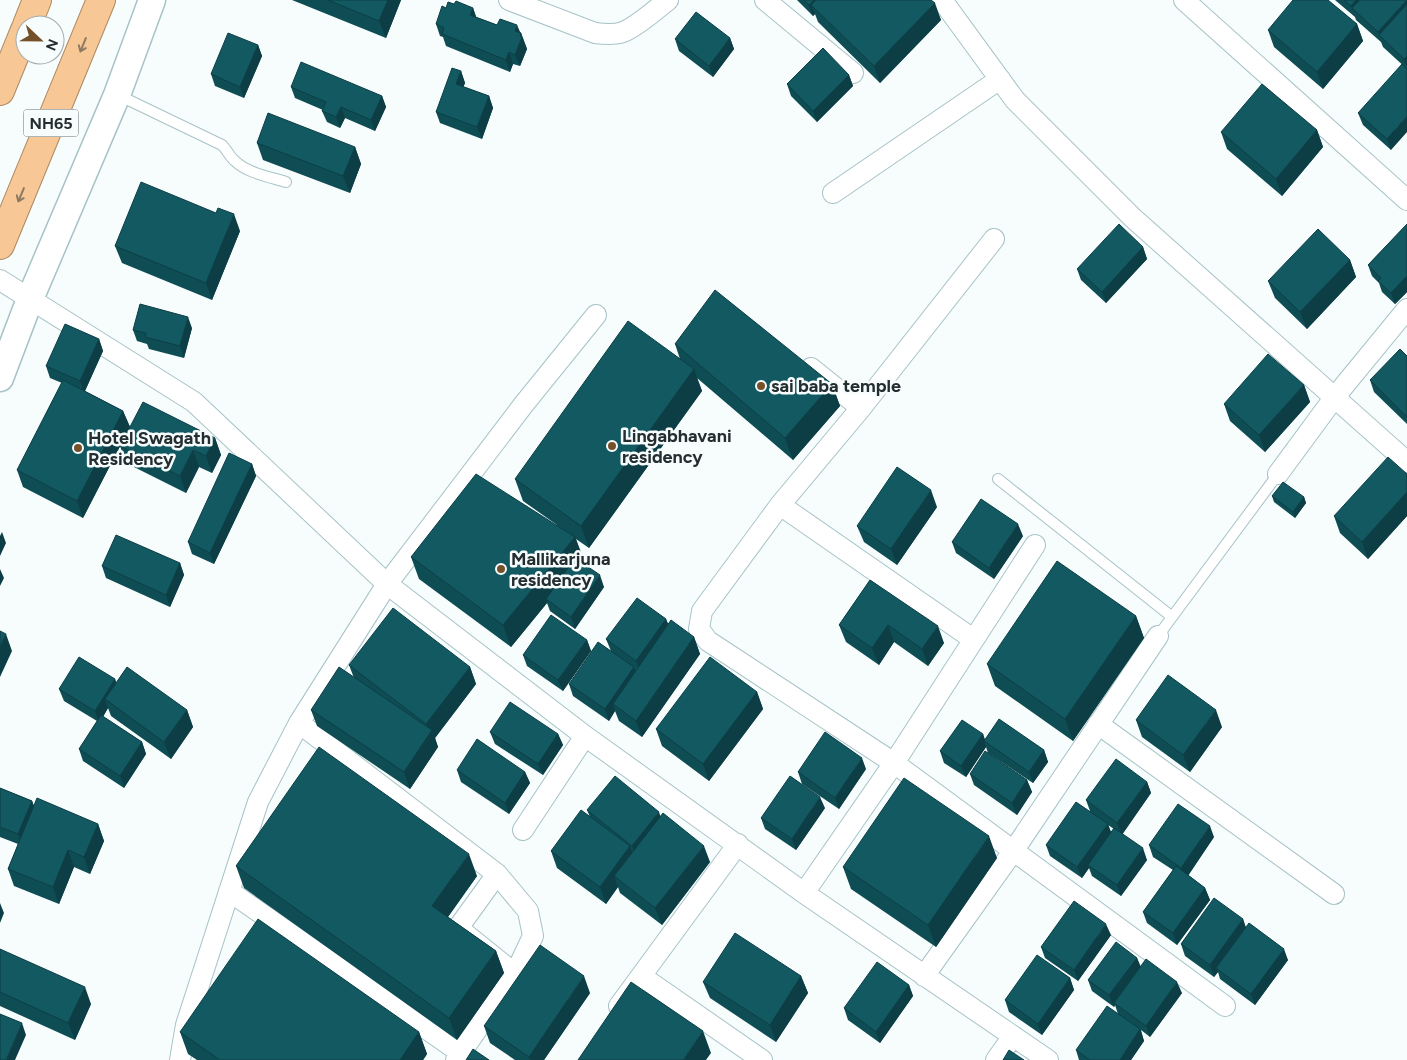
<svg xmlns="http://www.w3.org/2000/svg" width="1407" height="1060" viewBox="0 0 1407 1060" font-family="Figtree,sans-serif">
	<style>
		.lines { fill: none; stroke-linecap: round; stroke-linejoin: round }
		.service-casing { stroke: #a7c3c7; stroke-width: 12 }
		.minor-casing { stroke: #a7c3c7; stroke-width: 22 }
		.tertiary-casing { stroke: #a7c3c7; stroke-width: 29 }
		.trunk-casing { stroke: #ad8861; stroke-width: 30 }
		.service { stroke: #fff; stroke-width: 10 }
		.minor { stroke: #fff; stroke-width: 20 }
		.tertiary { stroke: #fff; stroke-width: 26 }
		.trunk { stroke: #f8c796; stroke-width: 28 }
		.wall { fill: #0f4d54; fill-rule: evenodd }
		.shaded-wall { fill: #0d3e45 }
		.building { fill: #125962; stroke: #0d3e45 }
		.oneway { stroke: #8e7a63 }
		.poi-dot { fill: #75502b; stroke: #f7fcfd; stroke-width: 2 }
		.labels { text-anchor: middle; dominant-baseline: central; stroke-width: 5; stroke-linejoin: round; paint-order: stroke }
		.shield { fill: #f7fcfd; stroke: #636c6e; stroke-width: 1 }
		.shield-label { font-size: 16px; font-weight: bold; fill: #242e30 }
		.poi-label { font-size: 18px; font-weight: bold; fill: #242e30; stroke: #f7fcfd; text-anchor: start }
	</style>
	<rect width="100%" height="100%" fill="#f7fcfd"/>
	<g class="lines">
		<defs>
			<path id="service" d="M118,95L222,145C227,150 230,157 235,161C247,173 270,177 286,182
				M998,479L1171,616
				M1158,636L1278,474"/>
			<path id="minor" d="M509,0L595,33C603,34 615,35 623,32C638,26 655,10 668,0
				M765,0L853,73
				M942,0L1015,100L1133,218L1407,462
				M1184,0L1407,200
				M833,193L1000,79
				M994,239L861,408L780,505L702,611L699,629L708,641L894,763L1225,1006
				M0,280L194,402L387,584L585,736L804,893L1048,1060
				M811,368L861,408
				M1278,474L1334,398L1407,309
				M780,505L973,639
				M299,723L497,874L528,911L533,936L515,974L456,1060
				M1098,724L1334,894
				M523,830L585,736
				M497,874L458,928L515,974
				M229,891L461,1053
				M804,893L894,763L1035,545
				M641,976L762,1060
				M924,976L1014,850L1158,636
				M619,1006L738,844
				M180,1060L186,1025L258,802L299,723L387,584L524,404L596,315
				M996,1060L1013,1036"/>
			<path id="tertiary" d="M0,378L30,299L117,95L152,0"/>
			<path id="trunk" d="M27,25L37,0
				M0,91L25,30
				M0,245L101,0"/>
		</defs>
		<!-- service casing -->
		<use href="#service" class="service-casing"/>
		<!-- minor casing -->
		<use href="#minor" class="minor-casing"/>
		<!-- tertiary casing -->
		<use href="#tertiary" class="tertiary-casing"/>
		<!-- trunk casing -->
		<use href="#trunk" class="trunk-casing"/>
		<!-- service -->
		<use href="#service" class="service"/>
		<!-- minor -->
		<use href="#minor" class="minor"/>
		<!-- tertiary -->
		<use href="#tertiary" class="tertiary"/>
		<!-- trunk -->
		<use href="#trunk" class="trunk"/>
	</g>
	<!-- wall -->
	<path class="wall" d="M292,0H401L386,38Z
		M797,0H931L941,20L880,83L818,22L815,14L813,16Z
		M1335,0H1407V69L1383,47L1381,42L1356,20L1355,17Z
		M454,4L473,8L476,17L497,25L521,33L527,49L520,66L513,64L510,72L446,46L443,37L440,36L436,24L446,8Z
		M1357,24L1363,41L1323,89L1274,47L1268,30Z
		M730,38L734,49L713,77L679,51L675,39Z
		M258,45L262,56L244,98L215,86L211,74Z
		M1407,69L1391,150L1363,125L1358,113Z
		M461,71L465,83L463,87L489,96L493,108L482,139L440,123L436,112Z
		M849,75L853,86L817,122L791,96L787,84Z
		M291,87L382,96L386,107L375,131L345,118L340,128L327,122L322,111L323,110L295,98Z
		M1317,130L1323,147L1282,196L1227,149L1221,132Z
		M257,143L355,147L361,164L350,193L263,160Z
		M1407,224V292L1395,304L1382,292L1379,283L1372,276L1368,265Z
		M240,231L212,300L122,263L115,246Z
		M1143,247L1147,259L1106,303L1081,280L1077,269Z
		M1350,260L1356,277L1307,329L1275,298L1268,281Z
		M192,328L184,358L149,349L147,344L137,341L133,330Z
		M99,339L103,351L85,391L123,411L130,427L83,518L23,487L17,470L62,383L50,378L46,366Z
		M675,344L832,384L840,406L793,460L697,378L702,391L589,548L576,539L583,558L580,562L604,587L575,629L550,611L547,603L511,647L419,579L411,557L557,525L523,501L515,479L680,359Z
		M1407,356V424L1374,392L1370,380Z
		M1304,385L1310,402L1265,452L1230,421L1224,404Z
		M215,438L221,455L212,473L199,467L186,493L126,463L120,446Z
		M252,464L256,476L214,564L192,554L188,542Z
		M1407,474V516L1368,559L1340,533L1334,516Z
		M1272,496L1304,497L1306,503L1295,518L1274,502Z
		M937,507L897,565L864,542L857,526Z
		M1023,536L994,579L956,553L952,542Z
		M180,563L184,575L170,607L106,578L102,566Z
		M870,580L944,643L928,666L894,642L879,665L846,642L839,625Z
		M1136,616L1144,638L1073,741L995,686L987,664Z
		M666,619L668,624L694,637L700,654L642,737L619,721L615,711L609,721L573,696L569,684L611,651L606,639Z
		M587,640L591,651L563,691L527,666L523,655Z
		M349,665L470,667L476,684L435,738L438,747L410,789L317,726L311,710L354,678Z
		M115,679L116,683L187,710L193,727L171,759L111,716L108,708L103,717L142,742L146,754L124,788L83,761L79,749L97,721L64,701L59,689Z
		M757,692L763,709L709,781L662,746L656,729Z
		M1136,720L1222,727L1190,772L1142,737Z
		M490,732L558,734L563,745L543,775L495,744Z
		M983,734L985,740L1044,750L1048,762L1033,783L988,753L986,747L966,777L944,763L940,751Z
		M866,769L839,809L802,784L798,772Z
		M457,770L525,772L530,783L509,814L461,782Z
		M970,774L1027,780L1032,792L1017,815L974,785Z
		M1147,782L1151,793L1122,834L1147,860L1121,896L1092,876L1089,868L1082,878L1050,856L1046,845L1090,811L1086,800ZM1108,825L1114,829L1111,832Z
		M0,788L32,801L34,806L98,824L104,841L90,874L74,867L59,904L14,886L8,869L18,844L0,837Z
		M825,808L796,850L765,829L761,818Z
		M587,810L660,816L710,862L662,925L620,893L618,887L606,904L557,868L551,851L590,817Z
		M1214,837L1188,875L1205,888L1210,900L1177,945L1147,923L1143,912L1173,870L1153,857L1149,845Z
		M997,858L936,947L851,889L843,867Z
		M236,866L477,876L448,917L496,951L504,973L457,1040L244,888Z
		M1243,919L1246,928L1288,960L1255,1005L1220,979L1218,972L1214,977L1185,956L1181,944Z
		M1111,935L1078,981L1045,958L1041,947Z
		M0,949L91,1004L75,1040L0,1006Z
		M1137,958L1141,967L1182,993L1150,1037L1141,1030L1144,1041L1131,1060H1079L1076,1050L1118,1014L1115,1005L1114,1007L1092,991L1088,980Z
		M801,976L808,993L776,1042L710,998L703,982Z
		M1070,978L1074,990L1042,1035L1009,1012L1005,1000Z
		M909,985L913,996L880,1043L848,1020L844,1008Z
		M590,993L544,1060H515L490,1043L484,1026Z
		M180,1032H419L427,1054L423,1060H197L188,1054Z"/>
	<!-- shaded-wall -->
	<path class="shaded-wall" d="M388,0H401L386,38L379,21Z
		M814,0H830L811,5L815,14L813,16L809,5Z
		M1356,0H1370L1352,8L1355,17L1351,6Z
		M1407,0V16L1380,36L1378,32Z
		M935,3L941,20L880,83L874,66Z
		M473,8L477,19L470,15Z
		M1357,24L1363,41L1323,89L1317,72Z
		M517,25L521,34V33L527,49L520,66L515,55V31Z
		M730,38L734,49L713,77L709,66Z
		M258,45L262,56L244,98L240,87Z
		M509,52L513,64L510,72L506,60Z
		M1407,56V67L1404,59Z
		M461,71L465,83L460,95L456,84Z
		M849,75L853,86L817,122L813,111Z
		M382,96L386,107L375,131L371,120Z
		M489,96L493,108L482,139L477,127Z
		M341,107L345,118L340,128L336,117Z
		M1407,116V132L1391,150L1387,139Z
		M1317,130L1323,147L1282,196L1276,179Z
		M355,147L361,164L350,193L343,176Z
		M234,214L240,231L212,300L206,283Z
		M1143,247L1147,259L1106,303L1102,292Z
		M1350,260L1356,277L1307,329L1300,312Z
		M1407,276V292L1395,304L1391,293Z
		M188,317L192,328L184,358L180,346Z
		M99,339L103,351L84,393L80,381Z
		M694,369L702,391L589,548L581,526Z
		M832,384L840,406L793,460L785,438Z
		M1304,385L1310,402L1265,452L1259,435Z
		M123,411L130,427L83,518L77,501Z
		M215,438L221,455L212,473L206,456Z
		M193,450L199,467L186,493L180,476Z
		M252,464L256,476L214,564L210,553Z
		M931,490L937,507L897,565L891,549Z
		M1407,492V516L1368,559L1362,542Z
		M1304,497L1306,503L1295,518L1293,512Z
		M1018,524L1023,536L994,579L989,568Z
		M2,532L6,543L0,556V536Z
		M575,537L583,558L548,601L546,599L547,603L511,647L503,625Z
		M180,563L184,575L170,607L166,595Z
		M0,569L4,578L0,586Z
		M600,575L604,587L575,629L571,617Z
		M1136,616L1144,638L1073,741L1065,719Z
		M666,619L671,631L640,672L636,661Z
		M888,625L894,642L879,665L872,648Z
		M938,626L944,643L928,666L922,649Z
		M6,634L12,651L0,677V647Z
		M694,637L700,654L642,737L636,721Z
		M587,640L591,651L563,691L558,680Z
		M470,667L476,684L435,738L438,747L410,789L404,772L430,733L426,724Z
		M634,667L638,679L613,704L615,711L609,721L605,709Z
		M115,679L119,690L105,699L108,708L99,723L95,711Z
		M757,692L763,709L709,781L703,764Z
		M187,710L193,727L171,759L164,742Z
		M1216,710L1222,727L1190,772L1183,755Z
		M558,734L563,745L543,775L538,764Z
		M983,734L986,743L984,741L986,747L966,777L961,766Z
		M142,742L146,754L124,788L120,776Z
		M1044,750L1048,762L1033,783L1029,772Z
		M862,758L866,769L839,809L835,798Z
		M525,772L530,783L509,814L505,803Z
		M1027,780L1032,792L1017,815L1012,803Z
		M1147,782L1151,793L1122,835L1117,823Z
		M820,797L825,808L796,850L792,839Z
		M32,801L36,812L23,846L18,834Z
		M659,812L663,824L636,857L632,846Z
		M98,824L104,841L90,874L84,857Z
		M1108,824L1112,835L1088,865L1089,868L1082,878L1077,867Z
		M1210,826L1214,837L1186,879L1181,868Z
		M989,836L997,858L936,947L928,925Z
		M630,846L636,863L614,876L618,887L606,904L600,887Z
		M704,846L710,862L662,925L655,908Z
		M1143,848L1147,860L1121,896L1117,885Z
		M68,850L74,867L59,904L53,887Z
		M469,854L477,876L440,928L432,906Z
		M1205,888L1210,900L1177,945L1173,933Z
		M0,903L4,913L0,923Z
		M1243,919L1247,931L1216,968L1218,972L1214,977L1210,965Z
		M1106,924L1111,935L1078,981L1074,970Z
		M1284,949L1288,960L1255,1005L1251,994Z
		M496,951L504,973L457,1040L449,1018Z
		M1137,958L1141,969L1114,1003L1115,1005L1114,1007L1109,995Z
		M584,976L590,993L544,1060H530L529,1057Z
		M801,976L808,993L776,1042L770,1025Z
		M1070,978L1074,990L1042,1035L1038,1024Z
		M1177,982L1182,993L1150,1037L1146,1026Z
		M909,985L913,996L880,1043L876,1032Z
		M85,987L91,1004L75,1040L68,1023Z
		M22,1023L26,1035L15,1060H6Z
		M1140,1029L1144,1041L1131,1060H1120Z
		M703,1031L711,1053L706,1060H683Z
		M419,1032L427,1054L423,1060H400Z"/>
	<!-- building -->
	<path class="building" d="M328,0H388L379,21Z
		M804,0H814L809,5Z
		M816,0H931L935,3L874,66L811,5Z
		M1293,0H1328L1357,24L1317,72L1268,30Z
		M1344,0H1356L1351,6Z
		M1360,0H1407L1378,32L1352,8Z
		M456,1L473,8L470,15L497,25L500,19L517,25L515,31L521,33L520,36L522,37L515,55L509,52L506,60L442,34L444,28L436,24L442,6L446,8L448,2L454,4Z
		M1407,4V56L1404,59L1379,35Z
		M696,12L730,38L709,66L675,39Z
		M228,33L258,45L240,87L211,74Z
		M823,48L849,75L813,111L787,84Z
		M301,62L382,96L371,120L341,107L336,117L322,111L326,102L291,87Z
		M1402,64L1407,69V116L1387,139L1358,113Z
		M452,68L461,71L456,84L489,96L477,127L436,112Z
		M1262,84L1317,130L1276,179L1221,132Z
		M268,113L355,147L343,176L257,143Z
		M141,182L216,213L218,208L234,214L206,283L115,246Z
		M1119,224L1143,247L1102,292L1077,269Z
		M1407,224V276L1391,293L1378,281L1381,278L1368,265Z
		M1318,229L1350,260L1300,312L1268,281Z
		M715,290L832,384L785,438L675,344Z
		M140,304L188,317L180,346L145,337L146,333L133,330Z
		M628,321L694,369L581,526L515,479Z
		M65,324L99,339L80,381L46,366Z
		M1400,349L1407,356V417L1370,380Z
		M1268,354L1304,385L1259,435L1224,404Z
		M63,380L123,411L77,501L17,470Z
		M143,402L215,438L206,456L193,450L180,476L120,446Z
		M229,453L252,464L210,553L188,542Z
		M1388,457L1407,474V492L1362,542L1334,516Z
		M897,467L931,490L891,549L857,526Z
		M476,474L575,537L503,625L411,557Z
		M1283,482L1304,497L1293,512L1272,496Z
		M981,499L1018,524L989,568L952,542Z
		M116,535L180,563L166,595L102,566Z
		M575,558L600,575L571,617L546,599Z
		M1057,561L1136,616L1065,719L987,664Z
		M870,580L938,626L922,649L888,625L872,648L839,625Z
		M637,598L666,619L636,661L606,639Z
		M393,608L470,667L426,724L349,665Z
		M551,615L587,640L558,680L523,655Z
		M671,620L694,637L636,721L613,704Z
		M0,631L6,634L0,647Z
		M598,642L634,667L605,709L569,684Z
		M79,657L115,679L95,711L59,689Z
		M710,657L757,692L703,764L656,729Z
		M127,667L187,710L164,742L105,699Z
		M339,667L432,730L404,772L311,710Z
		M1168,675L1216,710L1183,755L1136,720Z
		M510,702L558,734L538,764L490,732Z
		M101,715L142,742L120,776L79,749Z
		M999,719L1044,750L1029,772L984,741Z
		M962,720L983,734L961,766L940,751Z
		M825,732L862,758L835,798L798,772Z
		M477,739L525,772L505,803L457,770Z
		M319,747L469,854L432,906L496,951L449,1018L236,866Z
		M985,751L1027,780L1012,803L970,774Z
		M1116,759L1147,782L1117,823L1086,800Z
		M615,776L659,812L632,846L587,810Z
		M790,776L820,797L792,839L761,818Z
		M904,778L989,836L928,925L843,867Z
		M0,788L32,801L18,834L0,827Z
		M37,798L98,824L84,857L68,850L53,887L8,869Z
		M1076,802L1108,824L1077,867L1046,845Z
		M1178,804L1210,826L1181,868L1149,845Z
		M581,810L630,846L600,887L551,851Z
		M663,813L704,846L655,908L614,876Z
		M1114,828L1143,848L1117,885L1088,865Z
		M1176,866L1205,888L1173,933L1143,912Z
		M1214,898L1243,919L1210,965L1181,944Z
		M1074,901L1106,924L1074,970L1041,947Z
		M258,919L419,1032L400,1060H220L180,1032Z
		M1249,923L1284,949L1251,994L1216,968Z
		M735,933L801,976L770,1025L703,982Z
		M1116,942L1137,958L1109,995L1088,980Z
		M540,945L584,976L529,1057L484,1026Z
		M0,949L85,987L68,1023L0,992Z
		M1037,955L1070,978L1038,1024L1005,1000Z
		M1146,959L1177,982L1146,1026L1114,1003Z
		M877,962L909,985L876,1032L844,1008Z
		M631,982L703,1031L683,1060H578Z
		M1107,1006L1140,1029L1120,1060H1090L1076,1050Z
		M0,1014L22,1023L6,1060H0Z
		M473,1049L489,1060H466Z
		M1009,1050L1024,1060H1003Z"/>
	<!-- one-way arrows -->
	<defs><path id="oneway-shaft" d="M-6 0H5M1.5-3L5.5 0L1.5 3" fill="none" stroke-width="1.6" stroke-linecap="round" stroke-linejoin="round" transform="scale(1.25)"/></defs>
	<g class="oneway">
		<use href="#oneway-shaft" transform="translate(83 45) rotate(112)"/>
		<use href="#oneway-shaft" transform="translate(21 195) rotate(113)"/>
	</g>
	<!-- markers -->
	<g class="poi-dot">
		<circle cx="761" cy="386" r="5"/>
		<circle cx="612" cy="446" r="5"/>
		<circle cx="78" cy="448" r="5"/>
		<circle cx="501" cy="569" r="5"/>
	</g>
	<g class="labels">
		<!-- shield labels -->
		<rect class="shield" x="23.5" y="109.5" width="55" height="27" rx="4"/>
		<g class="shield-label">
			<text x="51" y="123">NH65</text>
		</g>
		<!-- poi labels -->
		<g class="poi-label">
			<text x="771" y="386">sai baba temple</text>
			<text x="622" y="436">Lingabhavani<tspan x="622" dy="21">residency</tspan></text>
			<text x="88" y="438">Hotel Swagath<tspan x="88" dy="21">Residency</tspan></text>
			<text x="511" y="559">Mallikarjuna<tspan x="511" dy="21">residency</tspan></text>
		</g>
	</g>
	<!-- north arrow -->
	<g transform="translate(40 40) rotate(112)"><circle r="24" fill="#f7fcfd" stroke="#a3aaab"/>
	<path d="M0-4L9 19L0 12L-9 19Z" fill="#75502b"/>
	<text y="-8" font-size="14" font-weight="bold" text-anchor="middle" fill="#242e30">N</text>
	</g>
</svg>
